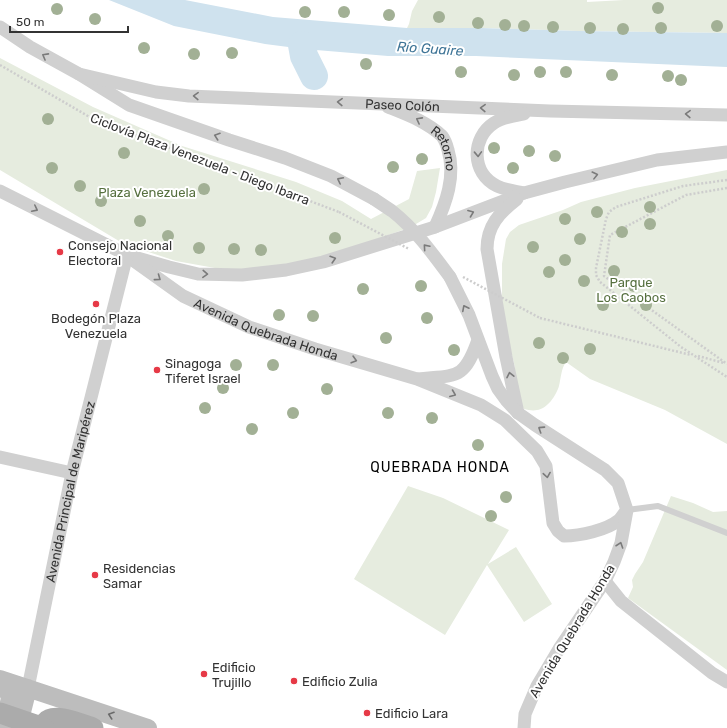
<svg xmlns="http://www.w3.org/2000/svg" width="727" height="728" viewBox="0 0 727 728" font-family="Rubik,sans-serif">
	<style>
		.green { fill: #e6ecdf }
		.water { fill: #cfe2ee }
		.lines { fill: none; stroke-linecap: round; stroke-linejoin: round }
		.river { stroke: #cfe2ee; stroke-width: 28 }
		.path { stroke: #cdcdcd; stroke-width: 2.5; stroke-dasharray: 2 2; stroke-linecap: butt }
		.lane { stroke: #d0d0d0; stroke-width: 6 }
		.street { stroke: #d0d0d0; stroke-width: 13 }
		.secondary { stroke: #bdbdbd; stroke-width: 18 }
		.primary { stroke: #ababab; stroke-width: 21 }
		.path-bridge { stroke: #cdcdcd; stroke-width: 2.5; stroke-dasharray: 2 2; stroke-linecap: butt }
		.street-bridge { stroke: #d0d0d0; stroke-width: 13 }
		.primary-bridge { stroke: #ababab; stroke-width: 21 }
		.tree { fill: #a2b095 }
		.oneway { stroke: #7a7a7a }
		.oneway2 { stroke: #6a6a6a }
		.poi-dot { fill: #e63946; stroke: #fff; stroke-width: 1.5 }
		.labels { text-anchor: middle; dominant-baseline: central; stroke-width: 4; stroke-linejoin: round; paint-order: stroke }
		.street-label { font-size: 13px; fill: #333; stroke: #fff }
		.park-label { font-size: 13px; fill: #56703f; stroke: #fff }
		.poi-label { font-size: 13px; fill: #333; stroke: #fff; text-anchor: start }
		.water-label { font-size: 14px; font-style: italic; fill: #3f7597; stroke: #fff }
		.neighbourhood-label { font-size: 14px; letter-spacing: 1px; fill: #000; stroke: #fff }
	</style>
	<rect width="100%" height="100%" fill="#fff"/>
	<!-- green -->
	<path class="green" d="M418,0H587V2L624,0H727V33L578,31L482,28H407L409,24L412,11Z
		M0,58L93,107L182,146L296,182L342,201L371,219L409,199L417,171L440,168L436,192L432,207L426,218L411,227L360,245L302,262L241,270L215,268L176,261L124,244L0,170Z
		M727,170V444L665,410L590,379L566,362C561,369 561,378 559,386C556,396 547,409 537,410C533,411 528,410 524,409C512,394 520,367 509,350L499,299L502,294V264L506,239L510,232L519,225L563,210L581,202L635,188Z
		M408,486L443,498L509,530L488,564L516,547L552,604L524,622L487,565L445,635L354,579Z
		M671,496L693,503L713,512L727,511V670L628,598L633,587L632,580L635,574L643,562Z"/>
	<!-- water -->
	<path class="water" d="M109,0H185L273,17L407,28H482L578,31L727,33V67L476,56H388L304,49L265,44L174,26Z"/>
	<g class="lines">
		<!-- river -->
		<path class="river" d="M302,45L304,56L314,76"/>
		<!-- path -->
		<path class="path" d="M0,65L93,119L339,212
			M727,180L683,186L616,207L609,212L606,219L596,268V275L600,282L681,347L727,377
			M727,188L686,195L610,235L604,276L727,364
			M540,318L691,355
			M698,356L724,363"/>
		<!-- lane -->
		<path class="lane" d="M627,510L658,506L727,533"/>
		<!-- street -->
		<g class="street">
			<path d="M0,27L30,47L79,74L129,105L229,140L285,158L331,176L374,199"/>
			<path id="s1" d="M79,74L156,92L189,96L550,111L727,115"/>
			<path id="s2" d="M388,107C408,115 427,122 442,136C445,140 447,146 448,150C456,176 446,203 435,227"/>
			<path d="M524,114C514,116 502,117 494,123C471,138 471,173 497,186C505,190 515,191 524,193"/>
			<path d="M0,191L127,255L169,267L198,274L242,275L286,270L323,262L435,227L524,193L565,182L657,160L727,152"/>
			<path d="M517,199C499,213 487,226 487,249L506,357L518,413"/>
			<path id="s3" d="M134,261L183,296L249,327L315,349L417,379L481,405L505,420L537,451L546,466L553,523L558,531L564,536C580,536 607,530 619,520C622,517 624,513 627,510"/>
			<path d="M450,277L469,315L492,376L498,389L506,400L518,413L535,425L605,470L618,483L627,510L621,543L614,562L605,581L559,649L537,686L525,714L524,728"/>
			<path d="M418,379C457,375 464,380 478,340"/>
			<path d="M0,457L72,473"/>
			<path d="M605,581L621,601L712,673L727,682"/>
			<path id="s4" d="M28,688L72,473L127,255"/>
		</g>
		<!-- secondary -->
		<path class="secondary" d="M0,679L148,728
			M3,728L10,698L3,680
			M18,728L28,688"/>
		<!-- primary -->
		<path class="primary" d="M44,728C44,726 44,724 46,722C54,712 83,725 93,728"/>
		<!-- path-bridge -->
		<path class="path-bridge" d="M339,212L409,249
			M463,277L540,318"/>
		<!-- street-bridge -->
		<path class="street-bridge" d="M374,199C380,203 386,207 392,211C415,229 433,254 450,277"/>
		<!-- primary-bridge -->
		<path class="primary-bridge" d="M0,713L44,728"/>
	</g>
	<!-- trees -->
	<g class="tree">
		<circle cx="658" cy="8" r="6"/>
		<circle cx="57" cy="9" r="6"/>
		<circle cx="305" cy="12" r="6"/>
		<circle cx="344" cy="12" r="6"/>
		<circle cx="389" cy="15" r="6"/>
		<circle cx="439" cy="17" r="6"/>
		<circle cx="95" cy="19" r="6"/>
		<circle cx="478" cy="23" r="6"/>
		<circle cx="505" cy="25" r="6"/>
		<circle cx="524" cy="26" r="6"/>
		<circle cx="717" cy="26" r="6"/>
		<circle cx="553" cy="27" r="6"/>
		<circle cx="590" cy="28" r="6"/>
		<circle cx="661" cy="28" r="6"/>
		<circle cx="623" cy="29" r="6"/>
		<circle cx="144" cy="48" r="6"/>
		<circle cx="232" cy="53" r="6"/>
		<circle cx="194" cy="54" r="6"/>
		<circle cx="366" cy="64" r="6"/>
		<circle cx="461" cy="72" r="6"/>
		<circle cx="540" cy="72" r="6"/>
		<circle cx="566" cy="72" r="6"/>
		<circle cx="514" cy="75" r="6"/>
		<circle cx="612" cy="75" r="6"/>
		<circle cx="668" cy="76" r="6"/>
		<circle cx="681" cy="80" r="6"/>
		<circle cx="48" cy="119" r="6"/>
		<circle cx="494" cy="148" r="6"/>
		<circle cx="529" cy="151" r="6"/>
		<circle cx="124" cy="153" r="6"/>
		<circle cx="555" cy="156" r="6"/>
		<circle cx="422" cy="159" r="6"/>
		<circle cx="393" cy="167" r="6"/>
		<circle cx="52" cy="168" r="6"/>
		<circle cx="513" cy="168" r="6"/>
		<circle cx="80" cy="186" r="6"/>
		<circle cx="204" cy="189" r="6"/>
		<circle cx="101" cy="201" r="6"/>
		<circle cx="650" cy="207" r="6"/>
		<circle cx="597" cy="212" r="6"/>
		<circle cx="565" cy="219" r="6"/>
		<circle cx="140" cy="221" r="6"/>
		<circle cx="650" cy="224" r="6"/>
		<circle cx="622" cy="232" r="6"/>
		<circle cx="168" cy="236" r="6"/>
		<circle cx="335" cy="238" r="6"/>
		<circle cx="580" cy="239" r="6"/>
		<circle cx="533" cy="247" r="6"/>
		<circle cx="199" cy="248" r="6"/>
		<circle cx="234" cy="249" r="6"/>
		<circle cx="261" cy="250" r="6"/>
		<circle cx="565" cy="260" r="6"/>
		<circle cx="614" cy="271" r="6"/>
		<circle cx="549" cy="272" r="6"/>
		<circle cx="584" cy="281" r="6"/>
		<circle cx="421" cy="286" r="6"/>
		<circle cx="634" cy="286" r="6"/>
		<circle cx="363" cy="289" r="6"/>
		<circle cx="603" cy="305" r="6"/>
		<circle cx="646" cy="305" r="6"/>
		<circle cx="279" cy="315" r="6"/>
		<circle cx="313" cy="316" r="6"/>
		<circle cx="427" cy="318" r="6"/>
		<circle cx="386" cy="338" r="6"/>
		<circle cx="539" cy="343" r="6"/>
		<circle cx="590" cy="349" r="6"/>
		<circle cx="454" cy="350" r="6"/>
		<circle cx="563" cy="358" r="6"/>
		<circle cx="236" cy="365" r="6"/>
		<circle cx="273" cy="365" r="6"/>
		<circle cx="223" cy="388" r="6"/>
		<circle cx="327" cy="389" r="6"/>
		<circle cx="205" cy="408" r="6"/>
		<circle cx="293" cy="413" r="6"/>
		<circle cx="388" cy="413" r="6"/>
		<circle cx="432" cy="418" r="6"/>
		<circle cx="252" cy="429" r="6"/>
		<circle cx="478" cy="445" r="6"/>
		<circle cx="506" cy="497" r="6"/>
		<circle cx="491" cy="516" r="6"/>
	</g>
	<!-- one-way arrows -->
	<defs><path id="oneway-chevron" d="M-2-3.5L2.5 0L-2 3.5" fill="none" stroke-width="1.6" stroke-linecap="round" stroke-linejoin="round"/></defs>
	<g class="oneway">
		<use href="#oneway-chevron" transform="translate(45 56) rotate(-151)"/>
		<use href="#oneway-chevron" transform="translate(196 96) rotate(-178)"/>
		<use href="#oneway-chevron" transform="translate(340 102) rotate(-178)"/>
		<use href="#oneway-chevron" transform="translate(483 108) rotate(-178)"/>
		<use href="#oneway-chevron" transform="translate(688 114) rotate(-178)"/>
		<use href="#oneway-chevron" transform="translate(419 120) rotate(-152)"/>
		<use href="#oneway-chevron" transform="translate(217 136) rotate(-161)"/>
		<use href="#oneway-chevron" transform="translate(478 154) rotate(88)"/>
		<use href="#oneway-chevron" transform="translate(595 175) rotate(-14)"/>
		<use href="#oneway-chevron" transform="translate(340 180) rotate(-153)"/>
		<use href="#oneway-chevron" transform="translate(35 209) rotate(27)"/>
		<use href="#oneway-chevron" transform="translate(471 213) rotate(-21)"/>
		<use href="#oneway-chevron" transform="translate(426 247) rotate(-131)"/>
		<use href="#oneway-chevron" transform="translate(333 259) rotate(-17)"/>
		<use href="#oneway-chevron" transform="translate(205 274) rotate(3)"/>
		<use href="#oneway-chevron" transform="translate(158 278) rotate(36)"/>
		<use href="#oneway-chevron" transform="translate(465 308) rotate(-117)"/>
		<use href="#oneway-chevron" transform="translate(354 360) rotate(16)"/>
		<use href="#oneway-chevron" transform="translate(510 375) rotate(-102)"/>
		<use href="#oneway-chevron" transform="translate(453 394) rotate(22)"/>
		<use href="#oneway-chevron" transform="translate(541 429) rotate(-147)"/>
		<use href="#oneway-chevron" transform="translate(547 475) rotate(81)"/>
		<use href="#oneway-chevron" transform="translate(620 545) rotate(-71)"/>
	</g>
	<use class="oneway2" href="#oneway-chevron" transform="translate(111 715) rotate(-161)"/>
	<!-- markers -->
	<g class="poi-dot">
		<circle cx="60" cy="252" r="4"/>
		<circle cx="96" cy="304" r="4"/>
		<circle cx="157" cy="370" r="4"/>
		<circle cx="95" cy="575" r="4"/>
		<circle cx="204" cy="674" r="4"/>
		<circle cx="294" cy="681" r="4"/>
		<circle cx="367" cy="713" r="4"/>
	</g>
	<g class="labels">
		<!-- street labels -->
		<g class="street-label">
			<text stroke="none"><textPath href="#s1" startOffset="326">Paseo Colón</textPath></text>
			<text stroke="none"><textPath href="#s2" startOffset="74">Retorno</textPath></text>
			<text transform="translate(200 159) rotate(21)">Ciclovía Plaza Venezuela - Diego Ibarra</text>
			<text stroke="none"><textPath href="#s3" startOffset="150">Avenida Quebrada Honda</textPath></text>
			<text stroke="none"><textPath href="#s4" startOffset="201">Avenida Principal de Maripérez</textPath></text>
			<text transform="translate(572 631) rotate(-59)">Avenida Quebrada Honda</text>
		</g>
		<!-- park labels -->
		<g class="park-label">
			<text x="147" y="192">Plaza Venezuela</text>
			<text x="631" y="282">Parque<tspan x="631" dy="15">Los Caobos</tspan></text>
		</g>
		<!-- poi labels -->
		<g class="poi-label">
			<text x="68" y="245">Consejo Nacional<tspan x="68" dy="15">Electoral</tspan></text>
			<text x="96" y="318" text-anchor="middle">Bodegón Plaza<tspan x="96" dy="15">Venezuela</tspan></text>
			<text x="165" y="363">Sinagoga<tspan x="165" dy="15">Tiferet Israel</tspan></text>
			<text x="103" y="568">Residencias<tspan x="103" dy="15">Samar</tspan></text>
			<text x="212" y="667">Edificio<tspan x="212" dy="15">Trujillo</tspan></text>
			<text x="302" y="681">Edificio Zulia</text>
			<text x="375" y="713">Edificio Lara</text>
		</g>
		<!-- water labels -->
		<g class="water-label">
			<text transform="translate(430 49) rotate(4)">Río Guaire</text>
		</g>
		<!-- neighbourhood labels -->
		<g class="neighbourhood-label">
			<text x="440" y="467">QUEBRADA HONDA</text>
		</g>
	</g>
	<!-- scale -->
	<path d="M10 26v6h118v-6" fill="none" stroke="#333333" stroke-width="2"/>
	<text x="16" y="26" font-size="12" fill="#333333" stroke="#ffffff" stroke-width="3" paint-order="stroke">50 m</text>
</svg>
